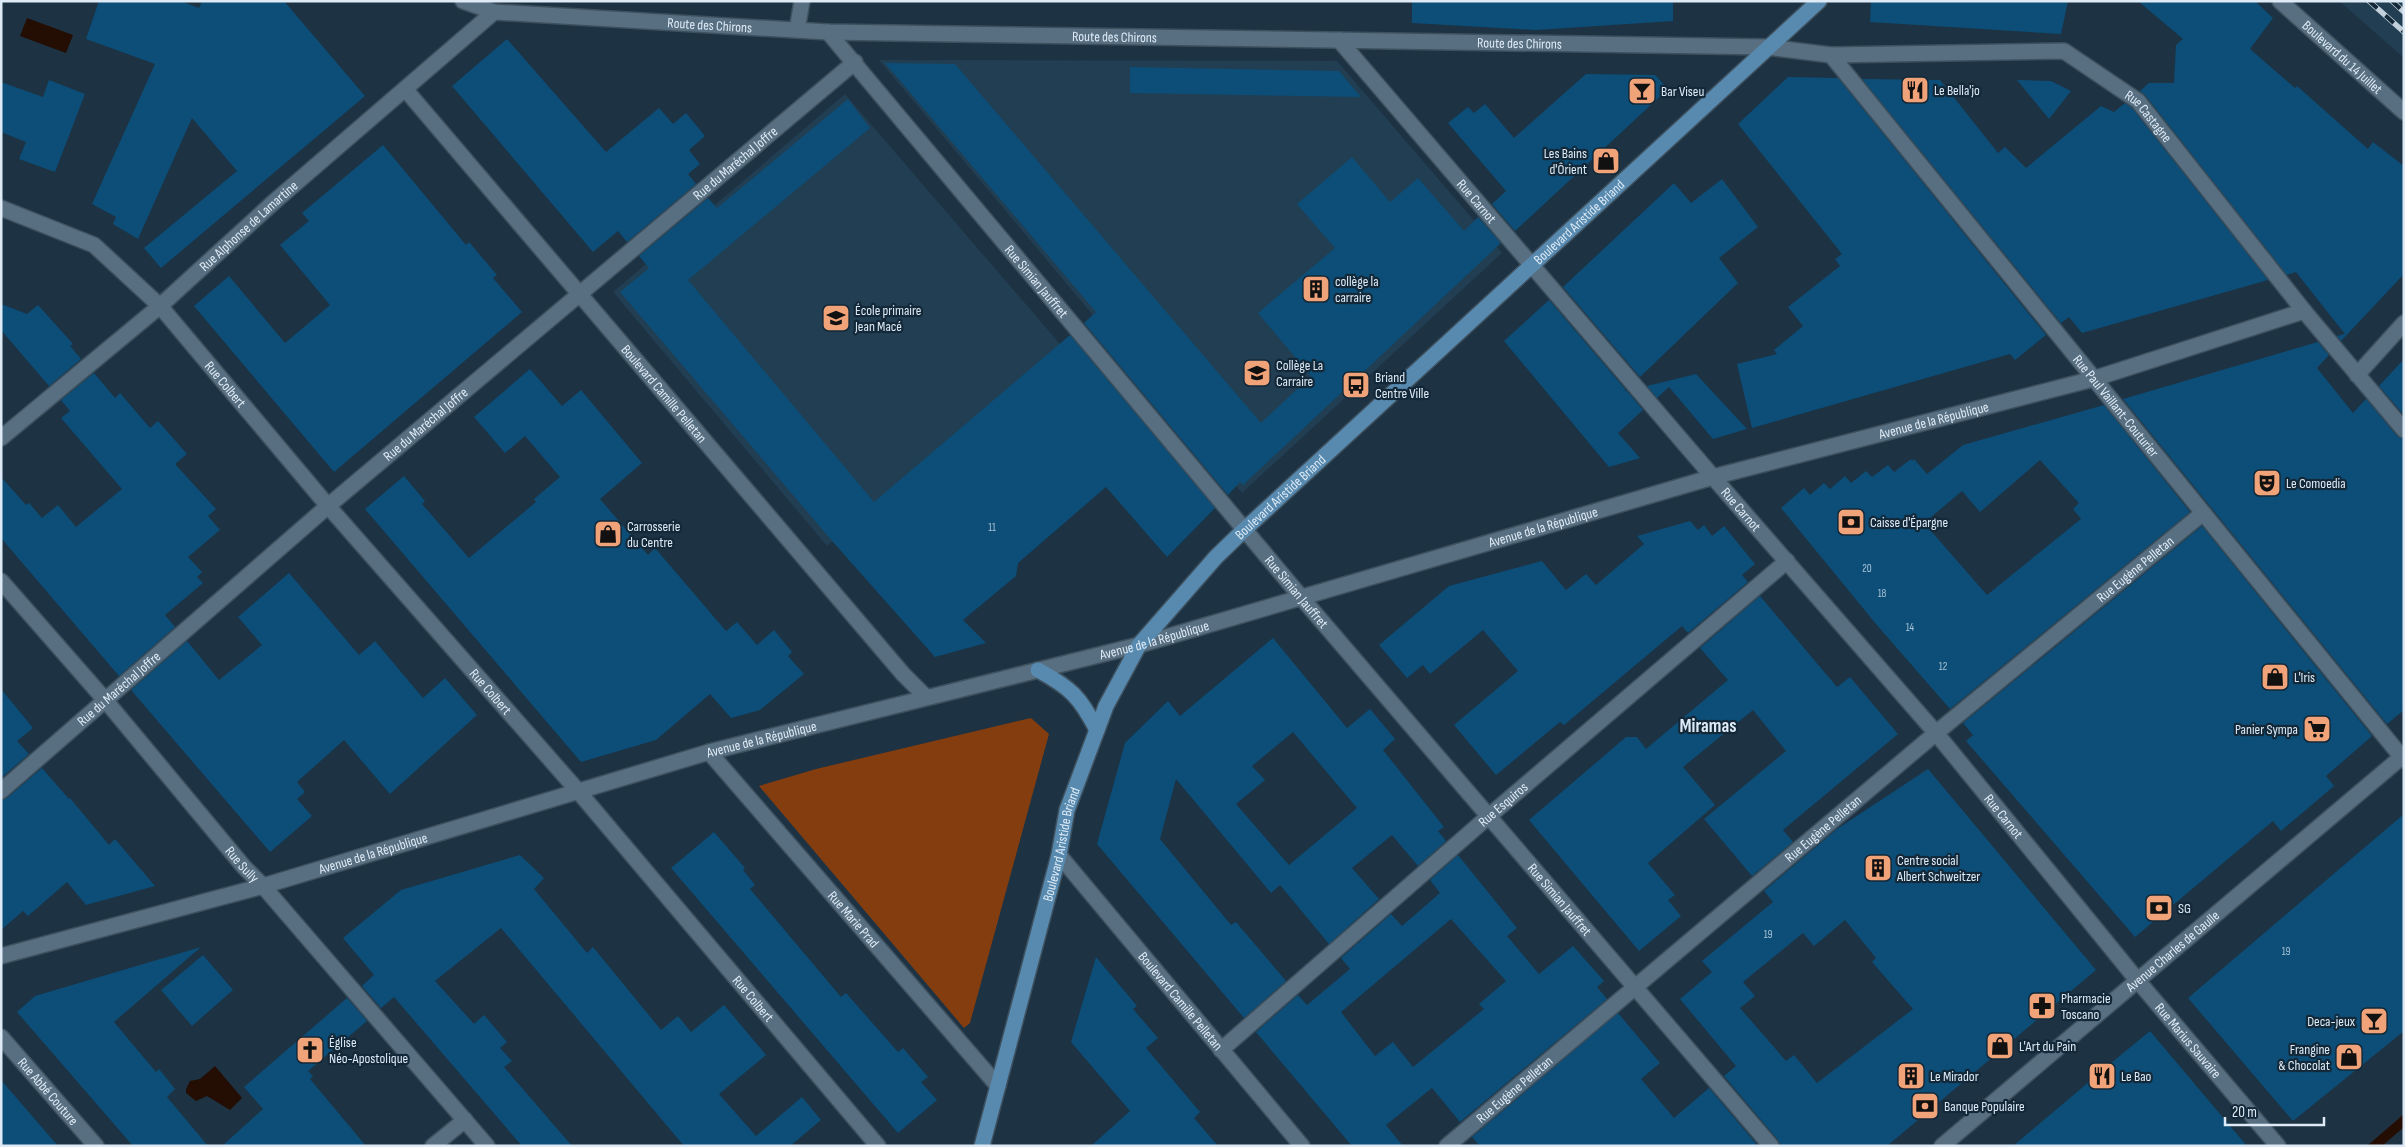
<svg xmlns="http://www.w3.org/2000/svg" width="2405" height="1147" viewBox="0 0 2405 1147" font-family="'Sofia Sans Condensed',sans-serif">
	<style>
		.built { fill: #223e52 }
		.green { fill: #833d0f }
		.water { fill: #240d02 }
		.building { fill: #0c4e77; fill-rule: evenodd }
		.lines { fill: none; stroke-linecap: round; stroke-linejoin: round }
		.street-casing { stroke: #3d505e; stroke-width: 18 }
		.secondary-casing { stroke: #3d505e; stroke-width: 18 }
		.primary-casing { stroke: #3d505e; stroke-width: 18 }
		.street { stroke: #586f82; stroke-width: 15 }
		.secondary { stroke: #586f82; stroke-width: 15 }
		.primary { stroke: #588ab0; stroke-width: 15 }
		.rail-casing { stroke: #c1d0db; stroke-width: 5.5 }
		.rail { stroke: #132838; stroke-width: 4; stroke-dasharray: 11; stroke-linecap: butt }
		.labels { text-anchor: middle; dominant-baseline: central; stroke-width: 4.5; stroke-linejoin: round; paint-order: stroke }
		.number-label { font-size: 11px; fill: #aac4d6 }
		.street-label { font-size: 14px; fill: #deebf6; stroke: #132838 }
		.poi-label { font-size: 14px; fill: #deebf6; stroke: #132838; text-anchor: start }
		.district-label { font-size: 19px; font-weight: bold; fill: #deebf6; stroke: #132838 }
	</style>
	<rect width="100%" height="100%" fill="#1d3243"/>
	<!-- built -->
	<path class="built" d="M2339,1H2404V58Z
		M879,60L1337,61L1502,253L1242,493Z
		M845,94L1060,344L827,546L613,292Z"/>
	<!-- green -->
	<path class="green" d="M1031,718L1049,734L970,1023L964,1028L759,786L816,769Z"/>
	<!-- water -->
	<path class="water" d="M27,18L73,35L66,53L20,36Z
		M215,1066L242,1098L230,1110L207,1096L196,1101L186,1093V1089L190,1081L200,1079Z
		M2404,1114V1127L2382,1146H2367Z"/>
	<!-- building -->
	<path class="building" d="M99,1H181L199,8L202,1H284L365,96L161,268L144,248L237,171L192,118L138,239L113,224L116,217L92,204L155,64L86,39Z
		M1412,1H1673V21L1536,30L1412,23Z
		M1871,1H2068L2061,34L1870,22Z
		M2138,1H2255L2273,18L2250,49L2295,88L2297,86L2368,149L2373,142L2404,166V274L2341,341L2337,336L2345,334L2307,286L2296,272L2287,275L2145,95L2140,91L2149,83H2174L2176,45L2183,39Z
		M507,39L606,152L659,108L673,124L686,113L705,136L689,150L700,164L688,174L696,184L627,242L618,231L593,252L452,86Z
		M885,63L955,64L1261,423L1311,376L1258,313L1335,248L1297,204L1352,157L1390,202L1418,178L1464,231L1478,217L1501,243L1243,485L1240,482L1228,495L1084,323L1096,312Z
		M1130,67L1339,71L1361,97L1130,93Z
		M1586,74L1655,75L1668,89L1515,231L1492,204L1506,191L1448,123L1468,107L1474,113L1485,104L1514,138Z
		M1788,77L1838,78L2046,335L2015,360L2010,354L1752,428L1737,364L1777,354L1774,350L1803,326L1788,307L1840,266L1835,259L1842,254L1738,124Z
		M1862,79L1940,80L1998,153L2005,147L2026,168L2101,106L2114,112L2125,103L2132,108L2268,280L2082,333L2069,317L2061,323Z
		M49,80L85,94L55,172L19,159L26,142L1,132V82L43,97Z
		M2017,80L2051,81L2071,91L2049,119Z
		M848,99L870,128L688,280L874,502L1070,335L1215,508L1167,557L1106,487L1018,563L1016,576L963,620L986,643L935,657L833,542L620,292L649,268L639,256L708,198L717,208Z
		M383,145L466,245L469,242L497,275L493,278L522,312L334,472L194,306L229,276L285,343L330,305L280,245L309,221L302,213Z
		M1722,179L1758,227L1719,258L1738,283L1640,377L1563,287L1674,183L1691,203Z
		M1549,300L1626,390L1624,391H1627L1643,410L1618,433L1640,458L1609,467L1504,341Z
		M1,304L27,314L38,305L73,344L70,346L81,359L49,386L1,330Z
		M2318,342L2329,355L2317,368L2353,413L2366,399L2397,436L2404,439V710L2387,724L2123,399Z
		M2404,359V415L2379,386Z
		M530,369L562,406L581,390L642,463L600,499L648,555L655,548L726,631L737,622L757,645L774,630L792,652L788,656L804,674L760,710L731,718L710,694L656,740L581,762L365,509L404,476L425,501L422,504L469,558L536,502L534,499L560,477L525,436L505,453L474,417Z
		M94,373L115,398L120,393L150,428L158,421L187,454L175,464L216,509L208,516L220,530L188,557L202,572L197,577L203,583L165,615L175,627L119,676L1,538V477L26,505L29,503L42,518L58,505L76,527L122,489L61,418L70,411L61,400Z
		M1696,374L1747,429L1713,439L1669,387L1657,398L1647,386Z
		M2104,405L2190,512L1950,709L1876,624L1781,508L1804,488L1810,495L1824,483L1830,489L1845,476L1851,483L1866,471L1872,477L1888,465L1894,472L1911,459L1912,461L1914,459L1927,474L1963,445ZM2040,460L2079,503L2073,509L2081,519L1987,595L1924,523L1962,491L1980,512Z
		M1690,521L1698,530L1704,525L1712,536L1724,526L1755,564L1742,575L1748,582L1688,633L1682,626L1564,725L1560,722L1496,775L1454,725L1518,671L1483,630L1430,674L1423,665L1407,678L1379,645L1449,586L1542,561L1566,590L1586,574L1596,585L1644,544L1637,536Z
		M2202,526L2372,736L2326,776L2334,786L2281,831L2273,821L2135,937L1966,741L1973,735L1963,723Z
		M289,573L359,655L375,641L423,698L445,678L477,715L390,794L344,740L297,782L305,792L297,799L312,816L270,852L131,690L187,641L219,680L262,645L238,617Z
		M1760,596L1837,687L1850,677L1898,734L1783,830L1793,842L1752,876L1704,819L1786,751L1753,710L1683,767L1715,805L1648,863L1675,895L1668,900L1681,916L1639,951L1529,820L1626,737H1637L1646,749L1728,680L1700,648Z
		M1273,638L1347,728L1370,709L1395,739L1383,750L1444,827L1438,831L1446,841L1418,866L1392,835L1352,868L1379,899L1329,944L1280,885L1271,893L1176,779L1160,839L1231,925L1236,922L1286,981L1244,1018L1097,844L1125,743L1168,701L1180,716ZM1293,732L1357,808L1289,865L1236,804L1265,780L1252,766Z
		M1,689L33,728L17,741L29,754L1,778Z
		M42,768L69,799L70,798L109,845L115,839L155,886L86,905L67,882L28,916L23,911L1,930V800L7,798Z
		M1928,769L2096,970L1887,1146H1780L1778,1140L1724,1076L1736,1066L1680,999L1712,972L1702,961L1773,902L1764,891L1837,829ZM1845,920L1876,958L1872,962L1913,1009L1817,1083L1794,1055L1786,1061L1740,1008L1755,996L1743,982L1803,933L1814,946Z
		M2404,814V1031L2293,1121L2188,998Z
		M714,832L745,868L743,870L755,885L750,889L841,997L846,993L898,1052L903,1048L928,1077L921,1082L937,1100L898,1133L671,868Z
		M520,855L544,878L534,889L587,953L593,947L661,1030L678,1016L691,1032L724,1005L766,1055L719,1094L756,1136L802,1097L821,1120L790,1146H684L501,928L435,981L474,1024L484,1015L507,1042L500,1048L512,1061L504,1067L572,1146H522L394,997L381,1008L362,986L374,975L343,938L401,890Z
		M1458,855L1517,928L1507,936L1539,974L1573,946L1604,981L1597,987L1607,999L1460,1122L1432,1088L1386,1125L1403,1146H1352L1256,1032L1298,995L1307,1005L1350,969L1341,958L1391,914L1402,926L1440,893L1430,880ZM1451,919L1506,981L1479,1004L1484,1009L1413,1067L1393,1042L1375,1056L1341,1012Z
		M201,947L114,1022L156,1072L159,1069L175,1089L167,1097L208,1146H133L17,1012L35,996Z
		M203,955L233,990L192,1026L161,990Z
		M1096,957L1137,1006L1133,1009L1158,1038L1146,1048L1200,1112L1194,1118L1218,1146H1091L1130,1111L1071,1042Z
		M347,998L367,1021L308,1071L313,1076L310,1079L366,1146H222L263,1109L244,1087Z
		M1618,1013L1660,1063L1641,1079L1674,1118L1709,1088L1758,1146H1480L1472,1137Z
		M2150,1031L2247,1146H2013L2116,1059Z
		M1,1080L58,1146H1Z"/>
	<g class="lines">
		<defs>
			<g id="street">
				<path id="s1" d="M2280,1L2404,112"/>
				<path d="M797,30L802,1"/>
				<path id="s2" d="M828,32L1301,597L1771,1146"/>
				<path id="s3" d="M1339,40L1713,477L1936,733L2138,981"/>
				<path id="s4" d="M1767,47L1831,55L2064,51L2138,101L2304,311L2404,430"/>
				<path id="s5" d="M1831,55L2404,760"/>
				<path id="s6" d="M405,89L903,674L926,697"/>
				<path id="s7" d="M1,208L94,245L160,306L328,506L578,791L878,1146"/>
				<path d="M2357,375L2404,323"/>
				<path id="s8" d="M1,438L160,306L275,201L494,12"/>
				<path id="s9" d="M1,581L106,701L244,867L263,886L487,1146"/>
				<path id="s10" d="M709,752L998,1086"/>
				<path id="s11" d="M1,791L328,506L855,62"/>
				<path id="s12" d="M1059,855L1302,1146"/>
				<path id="s13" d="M1,956L263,886L709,752L1139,645L1713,477L2093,379L2304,311"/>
				<path id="s14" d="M1,1037L96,1146"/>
				<path id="s15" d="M1221,1050L1489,816L1787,561"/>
				<path d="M433,1146L465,1120"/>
				<path id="s16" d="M1447,1146L1936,733L2203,513"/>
			</g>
			<g id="secondary">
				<path id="s17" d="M463,1L494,12L828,32L1767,47"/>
				<path id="s18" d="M2138,981L2278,1146"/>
				<path id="s19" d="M1942,1146L2404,755"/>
			</g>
			<g id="primary">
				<path d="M1038,670C1071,688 1080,697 1097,730"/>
				<path id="s20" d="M982,1146L1059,855L1067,810L1106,706L1139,645L1216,557L1245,529L1819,1"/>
			</g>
		</defs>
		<!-- street casing -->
		<use href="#street" class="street-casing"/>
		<!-- secondary casing -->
		<use href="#secondary" class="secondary-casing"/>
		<!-- primary casing -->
		<use href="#primary" class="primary-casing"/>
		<!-- street -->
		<use href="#street" class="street"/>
		<!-- secondary -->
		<use href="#secondary" class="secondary"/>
		<!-- primary -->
		<use href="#primary" class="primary"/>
		<defs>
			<path id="rail" d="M2369,1L2404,32
				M2392,1L2404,12"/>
		</defs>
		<!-- rail casing -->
		<use href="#rail" class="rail-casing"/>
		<!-- rail -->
		<use href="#rail" class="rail"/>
	</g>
	<!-- icons -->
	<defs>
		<symbol id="restaurant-square" viewBox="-11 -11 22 22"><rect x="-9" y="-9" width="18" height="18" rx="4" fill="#f0a279" stroke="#132838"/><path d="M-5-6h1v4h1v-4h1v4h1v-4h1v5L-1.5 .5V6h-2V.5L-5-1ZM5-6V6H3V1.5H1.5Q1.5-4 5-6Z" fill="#111"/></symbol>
		<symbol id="bar-square" viewBox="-11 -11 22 22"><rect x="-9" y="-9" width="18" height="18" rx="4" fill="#f0a279" stroke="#132838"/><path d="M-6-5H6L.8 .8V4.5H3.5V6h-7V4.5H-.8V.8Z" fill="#111"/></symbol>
		<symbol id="shop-square" viewBox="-11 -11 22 22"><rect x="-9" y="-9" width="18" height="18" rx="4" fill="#f0a279" stroke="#132838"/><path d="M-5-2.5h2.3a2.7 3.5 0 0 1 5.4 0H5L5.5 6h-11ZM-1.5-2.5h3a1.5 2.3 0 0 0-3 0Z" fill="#111"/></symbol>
		<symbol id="building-square" viewBox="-11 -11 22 22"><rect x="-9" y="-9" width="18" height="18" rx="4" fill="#f0a279" stroke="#132838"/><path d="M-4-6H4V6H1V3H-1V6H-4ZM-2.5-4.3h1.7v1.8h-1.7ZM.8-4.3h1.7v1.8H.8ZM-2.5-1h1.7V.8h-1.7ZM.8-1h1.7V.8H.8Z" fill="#111"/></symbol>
		<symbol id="school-square" viewBox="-11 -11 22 22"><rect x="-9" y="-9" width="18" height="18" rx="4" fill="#f0a279" stroke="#132838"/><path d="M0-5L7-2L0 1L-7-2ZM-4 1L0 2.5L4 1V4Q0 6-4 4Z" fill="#111"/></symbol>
		<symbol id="bus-square" viewBox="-11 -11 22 22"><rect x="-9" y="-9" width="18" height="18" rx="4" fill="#f0a279" stroke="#132838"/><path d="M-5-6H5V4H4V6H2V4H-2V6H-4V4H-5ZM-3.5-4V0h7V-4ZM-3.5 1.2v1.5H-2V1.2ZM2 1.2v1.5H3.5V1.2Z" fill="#111"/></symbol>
		<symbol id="theatre-square" viewBox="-11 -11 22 22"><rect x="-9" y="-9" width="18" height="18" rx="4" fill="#f0a279" stroke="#132838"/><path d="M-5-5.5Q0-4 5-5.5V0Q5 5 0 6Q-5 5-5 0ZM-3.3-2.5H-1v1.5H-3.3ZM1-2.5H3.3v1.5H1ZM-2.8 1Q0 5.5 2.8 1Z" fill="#111"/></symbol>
		<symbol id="bank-square" viewBox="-11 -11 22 22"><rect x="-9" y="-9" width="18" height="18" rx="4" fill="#f0a279" stroke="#132838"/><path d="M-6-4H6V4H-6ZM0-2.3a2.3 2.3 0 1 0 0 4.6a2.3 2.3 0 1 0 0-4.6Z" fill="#111"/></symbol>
		<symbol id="supermarket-square" viewBox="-11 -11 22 22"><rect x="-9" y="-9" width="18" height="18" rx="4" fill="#f0a279" stroke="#132838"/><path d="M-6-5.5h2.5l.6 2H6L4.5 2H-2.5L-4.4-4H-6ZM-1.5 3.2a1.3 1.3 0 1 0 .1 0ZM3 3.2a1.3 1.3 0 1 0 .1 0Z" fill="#111"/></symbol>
		<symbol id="pharmacy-square" viewBox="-11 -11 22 22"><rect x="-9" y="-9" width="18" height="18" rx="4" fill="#f0a279" stroke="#132838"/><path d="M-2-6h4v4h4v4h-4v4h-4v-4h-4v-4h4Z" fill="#111"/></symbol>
		<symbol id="church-square" viewBox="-11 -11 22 22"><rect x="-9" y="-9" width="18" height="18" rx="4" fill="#f0a279" stroke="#132838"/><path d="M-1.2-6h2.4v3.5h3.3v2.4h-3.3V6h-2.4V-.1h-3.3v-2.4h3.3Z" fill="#111"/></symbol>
	</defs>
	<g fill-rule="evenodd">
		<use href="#restaurant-square" x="1899" y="74" width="32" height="32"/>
		<use href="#bar-square" x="1626" y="75" width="32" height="32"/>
		<use href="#shop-square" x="1590" y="145" width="32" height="32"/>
		<use href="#building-square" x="1300" y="273" width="32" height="32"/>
		<use href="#school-square" x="820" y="302" width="32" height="32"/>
		<use href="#school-square" x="1241" y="357" width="32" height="32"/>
		<use href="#bus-square" x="1340" y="369" width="32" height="32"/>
		<use href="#theatre-square" x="2251" y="467" width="32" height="32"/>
		<use href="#bank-square" x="1835" y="506" width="32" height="32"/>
		<use href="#shop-square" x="592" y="518" width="32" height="32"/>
		<use href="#shop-square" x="2259" y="661" width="32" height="32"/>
		<use href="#supermarket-square" x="2301" y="713" width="32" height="32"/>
		<use href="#building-square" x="1862" y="852" width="32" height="32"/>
		<use href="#bank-square" x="2143" y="892" width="32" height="32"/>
		<use href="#pharmacy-square" x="2026" y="990" width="32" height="32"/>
		<use href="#bar-square" x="2358" y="1005" width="32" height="32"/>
		<use href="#shop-square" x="1984" y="1030" width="32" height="32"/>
		<use href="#church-square" x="294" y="1034" width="32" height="32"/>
		<use href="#shop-square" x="2333" y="1041" width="32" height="32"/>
		<use href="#building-square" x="1895" y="1060" width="32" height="32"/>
		<use href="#restaurant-square" x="2086" y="1060" width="32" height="32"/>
		<use href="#bank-square" x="1909" y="1090" width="32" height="32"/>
	</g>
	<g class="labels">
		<!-- number labels -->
		<g class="number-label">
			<text x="992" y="527">11</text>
			<text x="1867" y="568">20</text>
			<text x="1882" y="593">18</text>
			<text x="1910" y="627">14</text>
			<text x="1943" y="666">12</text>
			<text x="1768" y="934">19</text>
			<text x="2286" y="951">19</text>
		</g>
		<!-- street labels -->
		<g class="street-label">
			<text stroke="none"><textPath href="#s17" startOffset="249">Route des Chirons</textPath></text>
			<text stroke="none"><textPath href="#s17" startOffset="654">Route des Chirons</textPath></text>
			<text stroke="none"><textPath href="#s17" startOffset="1059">Route des Chirons</textPath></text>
			<text stroke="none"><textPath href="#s1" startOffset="84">Boulevard du 14 Juillet</textPath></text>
			<text stroke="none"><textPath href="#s4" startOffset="405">Rue Castagne</textPath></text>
			<text stroke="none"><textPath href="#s11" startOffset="966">Rue du Maréchal Joffre</textPath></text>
			<text stroke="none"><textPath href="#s3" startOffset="212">Rue Carnot</textPath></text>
			<text stroke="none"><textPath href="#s20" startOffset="1138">Boulevard Aristide Briand</textPath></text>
			<text stroke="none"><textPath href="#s8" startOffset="326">Rue Alphonse de Lamartine</textPath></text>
			<text stroke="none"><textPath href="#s2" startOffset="325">Rue Simian Jauffret</textPath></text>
			<text stroke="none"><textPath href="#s7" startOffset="292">Rue Colbert</textPath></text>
			<text stroke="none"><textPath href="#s6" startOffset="400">Boulevard Camille Pelletan</textPath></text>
			<text stroke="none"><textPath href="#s5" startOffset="452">Rue Paul Vaillant-Couturier</textPath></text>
			<text stroke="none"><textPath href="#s13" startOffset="2006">Avenue de la République</textPath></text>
			<text stroke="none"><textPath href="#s11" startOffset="561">Rue du Maréchal Joffre</textPath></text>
			<text stroke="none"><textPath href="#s20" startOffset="732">Boulevard Aristide Briand</textPath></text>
			<text stroke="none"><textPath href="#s3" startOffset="618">Rue Carnot</textPath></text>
			<text stroke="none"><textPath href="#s13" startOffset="1601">Avenue de la République</textPath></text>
			<text stroke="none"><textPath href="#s16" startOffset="898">Rue Eugène Pelletan</textPath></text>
			<text stroke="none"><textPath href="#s2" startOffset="730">Rue Simian Jauffret</textPath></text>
			<text stroke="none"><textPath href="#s13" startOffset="1196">Avenue de la République</textPath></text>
			<text stroke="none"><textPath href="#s11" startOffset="156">Rue du Maréchal Joffre</textPath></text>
			<text stroke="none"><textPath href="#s7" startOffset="698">Rue Colbert</textPath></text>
			<text stroke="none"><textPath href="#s13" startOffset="791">Avenue de la République</textPath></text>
			<text stroke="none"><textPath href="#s15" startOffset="374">Rue Esquiros</textPath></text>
			<text stroke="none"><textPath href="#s3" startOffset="1022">Rue Carnot</textPath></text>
			<text stroke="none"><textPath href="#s16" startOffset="492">Rue Eugène Pelletan</textPath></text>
			<text stroke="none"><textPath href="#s20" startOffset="312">Boulevard Aristide Briand</textPath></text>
			<text stroke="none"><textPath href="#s13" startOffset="386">Avenue de la République</textPath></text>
			<text stroke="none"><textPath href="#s9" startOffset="372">Rue Sully</textPath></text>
			<text stroke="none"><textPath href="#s2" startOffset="1135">Rue Simian Jauffret</textPath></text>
			<text stroke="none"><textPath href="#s10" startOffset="221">Rue Marie Prad</textPath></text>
			<text stroke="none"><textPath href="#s19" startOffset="302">Avenue Charles de Gaulle</textPath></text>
			<text stroke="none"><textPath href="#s7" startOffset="1102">Rue Colbert</textPath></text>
			<text stroke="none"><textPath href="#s12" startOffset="190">Boulevard Camille Pelletan</textPath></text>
			<text stroke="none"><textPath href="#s18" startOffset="78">Rue Marius Sauvaire</textPath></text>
			<text stroke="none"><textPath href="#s16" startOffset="88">Rue Eugène Pelletan</textPath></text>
			<text stroke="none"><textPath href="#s14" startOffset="72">Rue Abbé Couture</textPath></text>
		</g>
		<!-- poi labels -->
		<g class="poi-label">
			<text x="1934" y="90">Le Bella'jo</text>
			<text x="1661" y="91">Bar Viseu</text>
			<text x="1587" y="153" text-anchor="end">Les Bains<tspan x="1587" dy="16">d'Ôrient</tspan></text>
			<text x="1335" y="281">collège la<tspan x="1335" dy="16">carraire</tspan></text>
			<text x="855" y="310">École primaire<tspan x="855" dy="16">Jean Macé</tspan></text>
			<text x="1276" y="365">Collège La<tspan x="1276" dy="16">Carraire</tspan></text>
			<text x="1375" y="377">Briand<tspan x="1375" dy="16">Centre Ville</tspan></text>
			<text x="2286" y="483">Le Comoedia</text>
			<text x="1870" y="522">Caisse d'Épargne</text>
			<text x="627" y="526">Carrosserie<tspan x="627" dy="16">du Centre</tspan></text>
			<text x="2294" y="677">L'Iris</text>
			<text x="2298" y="729" text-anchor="end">Panier Sympa</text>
			<text x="1897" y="860">Centre social<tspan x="1897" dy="16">Albert Schweitzer</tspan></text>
			<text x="2178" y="908">SG</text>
			<text x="2061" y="998">Pharmacie<tspan x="2061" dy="16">Toscano</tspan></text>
			<text x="2355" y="1021" text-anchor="end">Deca-jeux</text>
			<text x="329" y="1042">Église<tspan x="329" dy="16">Néo-Apostolique</tspan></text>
			<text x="2019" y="1046">L'Art du Pain</text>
			<text x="2330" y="1049" text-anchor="end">Frangine<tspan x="2330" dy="16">&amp; Chocolat</tspan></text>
			<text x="1930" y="1076">Le Mirador</text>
			<text x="2121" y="1076">Le Bao</text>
			<text x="1944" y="1106">Banque Populaire</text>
		</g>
		<!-- district labels -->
		<g class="district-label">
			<text x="1708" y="726">Miramas</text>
		</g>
	</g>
	<!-- border -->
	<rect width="2405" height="1147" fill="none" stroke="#deebf6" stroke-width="5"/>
	<!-- scale -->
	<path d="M2225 1117v8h99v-8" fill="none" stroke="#deebf6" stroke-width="2.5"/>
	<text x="2232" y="1117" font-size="15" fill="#deebf6" stroke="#132838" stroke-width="4" paint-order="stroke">20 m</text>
</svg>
